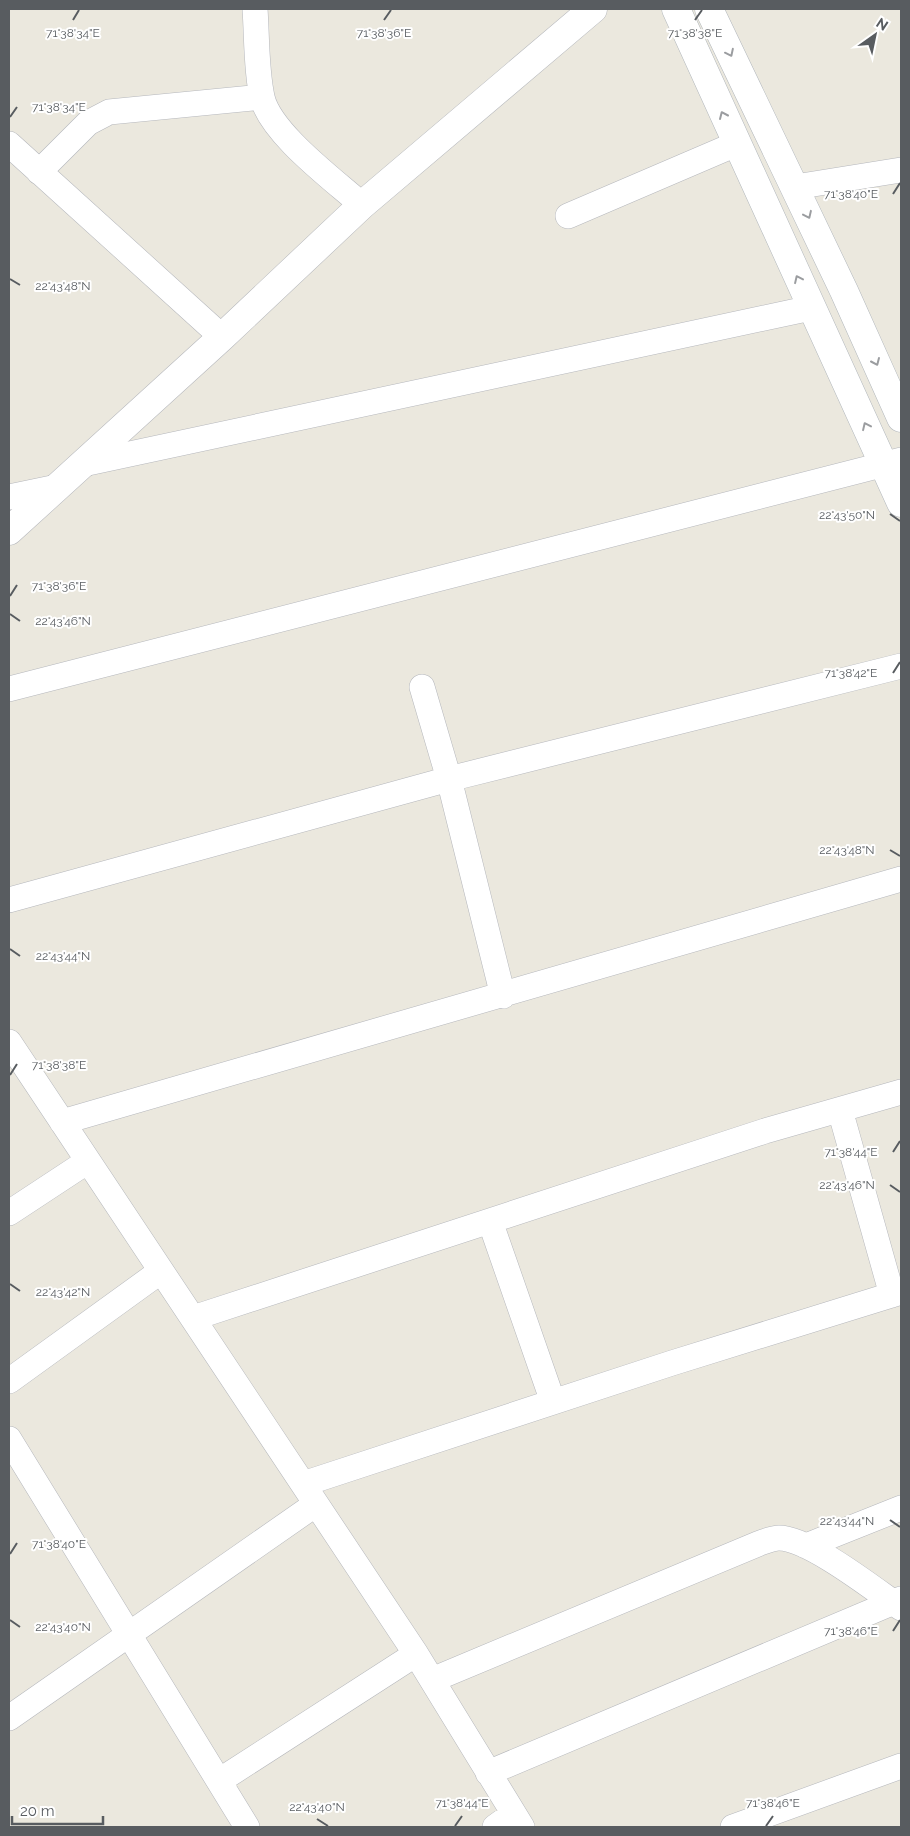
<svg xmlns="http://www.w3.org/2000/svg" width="910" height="1836" viewBox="0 0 910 1836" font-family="Raleway,sans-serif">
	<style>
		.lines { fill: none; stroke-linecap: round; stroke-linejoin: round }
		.minor-casing { stroke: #b5b7bc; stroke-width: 26 }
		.tertiary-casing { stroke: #b5b7bc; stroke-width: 29 }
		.secondary-casing { stroke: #b2b7bc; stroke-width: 29 }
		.minor { stroke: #fff; stroke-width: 25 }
		.tertiary { stroke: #fff; stroke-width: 28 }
		.secondary { stroke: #fff; stroke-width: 28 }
		.oneway { stroke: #9b9da0 }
		.ticks { fill: none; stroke: #585c60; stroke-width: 2 }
		.ticks-label { font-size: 12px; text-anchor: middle; fill: #585c60; stroke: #fff; stroke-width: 4; stroke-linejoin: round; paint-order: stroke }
	</style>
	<rect width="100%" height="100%" fill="#ebe8de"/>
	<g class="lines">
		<defs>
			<path id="minor" d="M255,9C257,37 256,69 262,97C270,133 334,180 362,205
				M9,144L222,337
				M39,172L88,123L109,112L262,97
				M795,187L901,170
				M568,216L736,144
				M83,464L811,308
				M9,497L57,487
				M422,687L449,779L503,996
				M9,689L901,460
				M9,900L449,779L901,666
				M9,1042L416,1654L522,1827
				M840,1110L892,1295
				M62,1122L901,879
				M9,1213L88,1161
				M490,1221L553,1402
				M193,1318L765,1131L901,1092
				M9,1381L161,1271
				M9,1439L247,1827
				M303,1484L672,1363L901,1292
				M806,1546L901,1508
				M432,1680L760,1543C766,1541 773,1538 779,1538C809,1538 875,1590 901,1608
				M9,1718L316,1504
				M488,1773L901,1599
				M219,1781L416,1654
				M495,1827L513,1814
				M733,1827L901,1766"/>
			<path id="tertiary" d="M9,531L222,337L362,205L593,9"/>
			<path id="secondary" d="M676,9L901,503
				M709,9L844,291L901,418"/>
		</defs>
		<!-- minor casing -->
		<use href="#minor" class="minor-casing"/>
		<!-- tertiary casing -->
		<use href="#tertiary" class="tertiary-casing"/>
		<!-- secondary casing -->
		<use href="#secondary" class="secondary-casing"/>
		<!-- minor -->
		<use href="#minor" class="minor"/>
		<!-- tertiary -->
		<use href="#tertiary" class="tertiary"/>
		<!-- secondary -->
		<use href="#secondary" class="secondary"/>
	</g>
	<!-- one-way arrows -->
	<defs><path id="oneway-chevron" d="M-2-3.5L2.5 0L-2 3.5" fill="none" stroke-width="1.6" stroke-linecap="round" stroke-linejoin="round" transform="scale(1.25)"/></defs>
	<g class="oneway">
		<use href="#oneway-chevron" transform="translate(730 53) rotate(64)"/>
		<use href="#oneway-chevron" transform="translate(723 115) rotate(-114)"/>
		<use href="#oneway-chevron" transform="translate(808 215) rotate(65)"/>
		<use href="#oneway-chevron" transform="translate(798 279) rotate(-115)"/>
		<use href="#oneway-chevron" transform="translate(876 362) rotate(66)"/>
		<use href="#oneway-chevron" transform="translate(866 426) rotate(-115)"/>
	</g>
	<!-- ticks -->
	<path class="ticks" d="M73,20L79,10M384,20L391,10M695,20L702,10M10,117L17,107M893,194L900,183M10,279L20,285M890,514L900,521M10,596L17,585M10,614L20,621M893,673L900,662M890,850L900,856M10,949L20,956M10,1075L17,1064M893,1152L900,1141M890,1185L900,1192M10,1284L20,1291M890,1520L900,1527M10,1554L17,1543M10,1620L20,1627M893,1631L900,1620M317,1819L328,1826M455,1826L462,1816M766,1826L773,1816"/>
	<g class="ticks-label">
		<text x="73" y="37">71°38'34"E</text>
		<text x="384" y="37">71°38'36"E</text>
		<text x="695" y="37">71°38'38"E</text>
		<text x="59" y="111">71°38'34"E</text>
		<text x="851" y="198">71°38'40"E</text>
		<text x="63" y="290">22°43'48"N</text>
		<text x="847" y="519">22°43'50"N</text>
		<text x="59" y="590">71°38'36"E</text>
		<text x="63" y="625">22°43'46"N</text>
		<text x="851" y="677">71°38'42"E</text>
		<text x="847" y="854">22°43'48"N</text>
		<text x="63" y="960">22°43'44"N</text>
		<text x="59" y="1069">71°38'38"E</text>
		<text x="851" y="1156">71°38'44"E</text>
		<text x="847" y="1189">22°43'46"N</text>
		<text x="63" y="1296">22°43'42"N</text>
		<text x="847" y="1525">22°43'44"N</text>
		<text x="59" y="1548">71°38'40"E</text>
		<text x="63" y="1631">22°43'40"N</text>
		<text x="851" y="1635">71°38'46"E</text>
		<text x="462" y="1807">71°38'44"E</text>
		<text x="773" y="1807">71°38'46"E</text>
		<text x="317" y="1811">22°43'40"N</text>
	</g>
	<!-- border -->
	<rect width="910" height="1836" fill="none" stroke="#585c60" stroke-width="20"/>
	<!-- north arrow -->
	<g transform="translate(875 35) rotate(33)" stroke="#ffffff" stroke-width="4" paint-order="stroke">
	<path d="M0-4L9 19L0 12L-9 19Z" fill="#585c60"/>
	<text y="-8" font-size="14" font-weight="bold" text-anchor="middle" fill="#585c60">N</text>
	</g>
	<!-- scale -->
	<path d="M12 1816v8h91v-8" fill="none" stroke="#585c60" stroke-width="2.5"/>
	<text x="20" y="1816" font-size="15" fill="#585c60" stroke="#ffffff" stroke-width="4" paint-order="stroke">20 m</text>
</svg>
